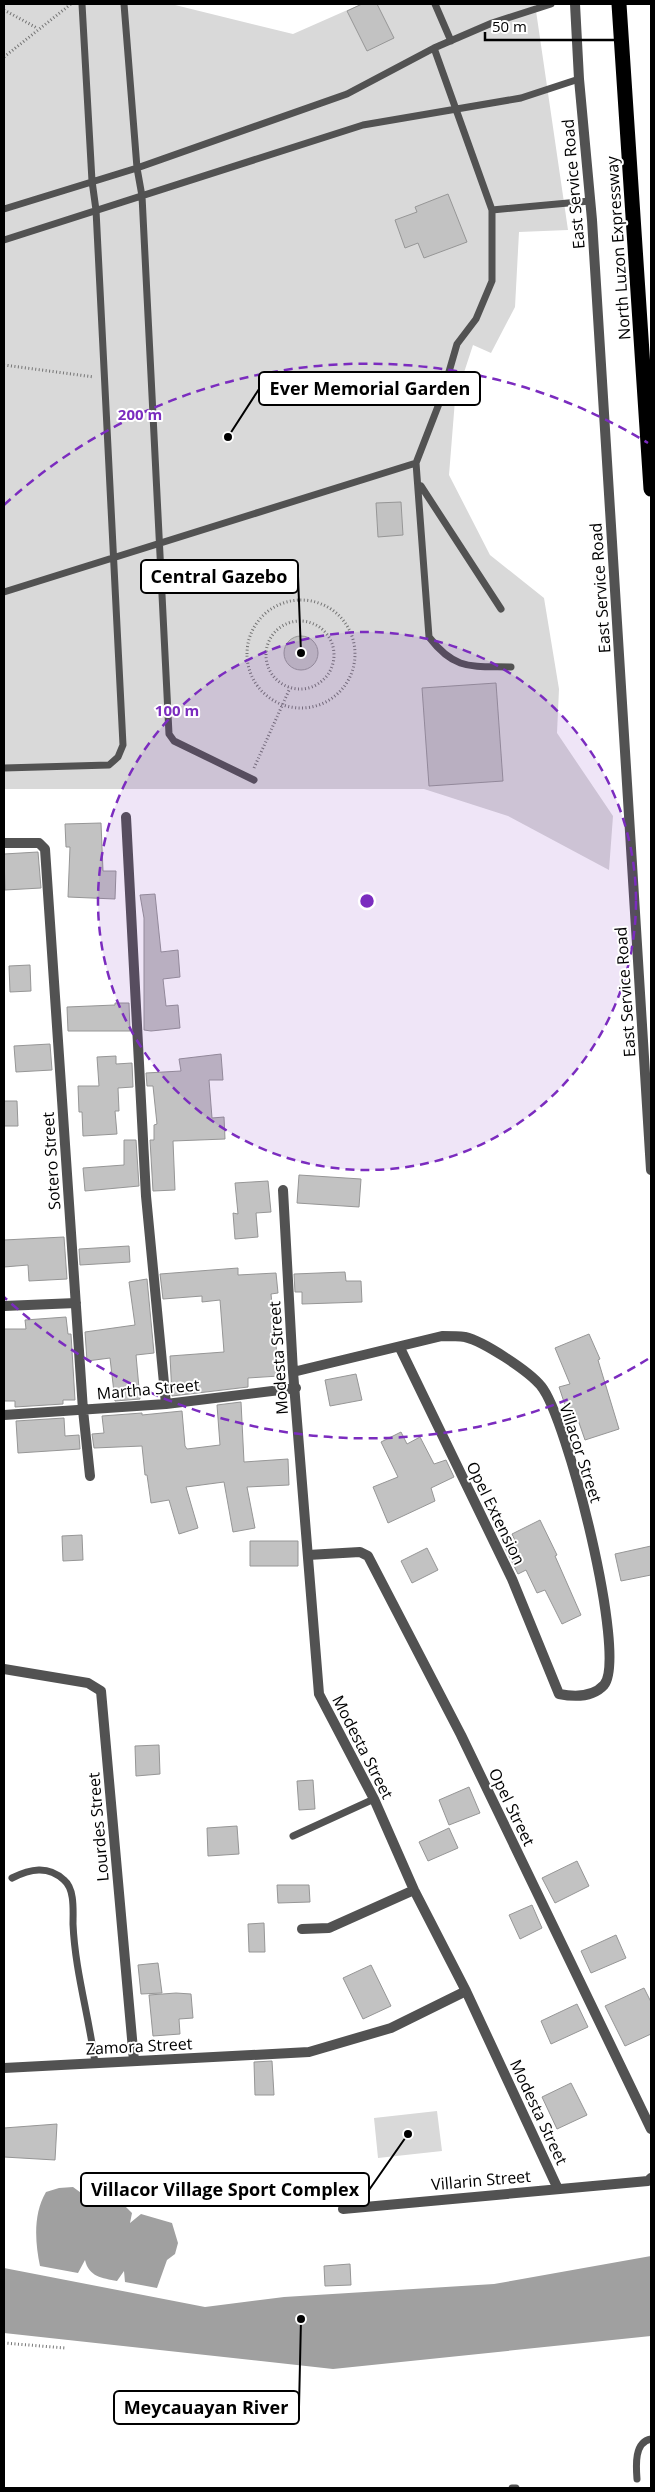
<svg xmlns="http://www.w3.org/2000/svg" width="655" height="2492" viewBox="0 0 655 2492" font-family="'Open Sans',sans-serif">
	<style>
		.green { fill: #d9d9d9 }
		.water { fill: #a0a0a0 }
		.building { fill: #c2c2c2; stroke: #969696 }
		.lines { fill: none; stroke-linecap: round; stroke-linejoin: round }
		.path { stroke: #747474; stroke-width: 3; stroke-dasharray: 1 2.5; stroke-linecap: butt }
		.service { stroke: #525252; stroke-width: 7 }
		.minor { stroke: #525252; stroke-width: 10 }
		.tertiary { stroke: #525252; stroke-width: 10 }
		.motorway { stroke: #000; stroke-width: 15 }
		.ring { fill: none; stroke: #7b2cbf; stroke-width: 2.5; stroke-dasharray: 9 6 }
		.labels { text-anchor: middle; dominant-baseline: central; stroke-width: 4; stroke-linejoin: round; paint-order: stroke }
		.street-label { font-size: 16px; fill: #000; stroke: #fff }
		.centre { fill: #7b2cbf; stroke: #fff; stroke-width: 2.5 }
		.ring-label { font-size: 15px; text-anchor: middle; font-weight: bold; fill: #7b2cbf; stroke: #fff; stroke-width: 4; stroke-linejoin: round; paint-order: stroke }
		.leader { fill: none; stroke: #000; stroke-width: 2 }
		.callout-dot { fill: #000; stroke: #fff; stroke-width: 2 }
		.callout { fill: #fff; stroke: #000; stroke-width: 2 }
		.callout-label { font-size: 18px; text-anchor: middle; font-weight: bold; fill: #000 }
	</style>
	<rect width="100%" height="100%" fill="#fff"/>
	<!-- green -->
	<path class="green" d="M4,4H171L293,34L361,4H535L568,230L519,232L515,307L491,353L473,345L455,400L449,475L490,555L544,598L559,689L557,733L613,816L609,870L508,816L424,789H4Z
		M437,2111L442,2151L378,2158L374,2118Z"/>
	<!-- water -->
	<path class="water" d="M73,2187L92,2201L103,2196L123,2204L132,2213L130,2223L141,2214L172,2223L178,2243L175,2254L167,2260L157,2288L125,2282L124,2271L117,2281C102,2278 89,2277 85,2260L78,2273L40,2266C35,2242 33,2214 46,2192L59,2188Z
		M651,2256V2336L333,2369L4,2333V2268L205,2307L284,2297L494,2284Z"/>
	<!-- building -->
	<path class="building" d="M362,4H377L394,38L367,51L347,11Z
		M448,194L467,242L424,258L418,243L405,248L395,220L417,212L415,207Z
		M401,502L403,535L378,537L376,503Z
		M284 653a17 17 0 1 1 34 0a17 17 0 1 1-34 0Z
		M496,683L503,781L429,786L422,688Z
		M101,823L103,871H116L115,899L68,897L70,847H66L65,824Z
		M38,852L41,888L5,890L4,854Z
		M155,894L161,952L178,950L180,977L163,979L166,1006L178,1005L180,1028L151,1031L144,1030V918L140,895Z
		M30,965L31,991L10,992L9,966Z
		M115,1003H129L130,1031H68L67,1007L115,1005Z
		M50,1044L52,1070L16,1072L14,1046Z
		M221,1054L223,1080H209L212,1118L224,1117L225,1139L173,1141L175,1190L153,1191L150,1140H154V1125L157,1124L153,1086H147L146,1073L181,1071L179,1059Z
		M116,1056V1064L132,1063L133,1087L118,1088L119,1111H115L117,1134L83,1136L82,1112H79L78,1086H99L97,1057Z
		M4,1101H17L18,1126H4Z
		M124,1140H136L139,1186L85,1191L83,1168L124,1165Z
		M299,1175L361,1179L359,1207L297,1203Z
		M268,1181L271,1212L256,1213L258,1237L235,1239L233,1213L238,1214L235,1183Z
		M64,1237L67,1279L29,1281L28,1265L4,1267V1240Z
		M129,1246L130,1262L80,1265L79,1249Z
		M238,1268V1275L276,1273L278,1293L271,1294L279,1376L248,1378V1387L172,1396L170,1356L224,1352L220,1300L202,1302V1296L163,1299L160,1274Z
		M345,1272L346,1281H361L362,1302L302,1304V1292H295L294,1274Z
		M147,1279L154,1353L136,1355L140,1399L115,1401L110,1358L87,1361L85,1332L135,1325L129,1282Z
		M66,1317L68,1334H71L75,1400H63V1404L15,1407V1401H4V1329H26L25,1320Z
		M589,1334L600,1359L598,1360L619,1429L585,1440L576,1414L569,1417L559,1387L570,1384L555,1348Z
		M356,1374L362,1400L330,1406L325,1380Z
		M241,1402L244,1462L288,1459L289,1485L247,1487L255,1528L233,1532L224,1482L186,1487L198,1528L179,1534L169,1500L151,1503L147,1475H145L142,1446L94,1448L92,1434L104,1433L102,1416L142,1413V1415L182,1411L185,1446L187,1449L220,1445L217,1405Z
		M64,1418L65,1436L79,1435L80,1449L18,1453L16,1421Z
		M401,1432L407,1444L420,1437L434,1464L446,1460L454,1477L431,1488L435,1501L388,1523L373,1487L398,1477L381,1442Z
		M540,1520L557,1555L555,1556L581,1615L562,1624L545,1590L537,1593L526,1570L518,1574L505,1548L516,1543L512,1534Z
		M82,1535L83,1560L63,1561L62,1536Z
		M250,1541H298V1566H250Z
		M651,1546V1575L621,1581L615,1554Z
		M427,1548L438,1570L412,1583L401,1561Z
		M159,1745L160,1774L136,1776L135,1746Z
		M313,1780L315,1809L299,1810L297,1781Z
		M469,1787L480,1813L449,1825L439,1800Z
		M237,1826L239,1854L208,1856L207,1828Z
		M449,1828L458,1848L428,1861L419,1842Z
		M577,1861L589,1886L555,1903L542,1878Z
		M277,1885H309L310,1902L278,1903Z
		M532,1905L542,1928L520,1939L509,1915Z
		M264,1923L265,1952H249L248,1924Z
		M616,1935L626,1958L591,1973L581,1951Z
		M158,1963L162,1993L141,1994L138,1965Z
		M371,1965L391,2006L363,2019L343,1978Z
		M644,1988L651,2002V2034L625,2046L605,2006Z
		M176,1993L191,1994L193,2018L179,2019L180,2034L153,2036L149,1995Z
		M577,2004L588,2027L551,2044L541,2021Z
		M272,2061L274,2095H255L254,2062Z
		M571,2083L587,2115L557,2129L542,2097Z
		M57,2124L55,2160L4,2157V2128Z
		M350,2264L351,2285L325,2286L324,2266Z"/>
	<g class="lines">
		<!-- path -->
		<path class="path" d="M4,10L37,28
			M4,57L71,4
			M4,365L94,377
			M247 654a54 54 0 1 1 108 0a54 54 0 1 1-108 0Z
			M266 655a34 34 0 1 1 68 0a34 34 0 1 1-68 0Z
			M254,768L290,688
			M4,2343L65,2348"/>
		<!-- service -->
		<path class="service" d="M124,4L137,168L142,196L169,734L174,741L254,780
			M435,4L451,41
			M434,48L492,210V281L476,319L457,344L442,396L416,463L429,637C455,671 472,666 511,667
			M4,209L137,168L347,94L434,48L492,23L551,4
			M492,210L590,201
			M4,240L363,125L521,98L579,79
			M421,486L501,609
			M4,592L416,463
			M4,768L109,765L118,757L123,745L96,210L92,181L82,4
			M293,1836L374,1799
			M12,1878C30,1869 48,1865 64,1880C75,1889 73,1911 73,1924C75,1971 89,2016 95,2063
			M637,2479C636,2466 634,2442 651,2439
			M512,2488H516"/>
		<!-- minor -->
		<path class="minor" d="M126,817L146,1196L166,1404
			M4,843H39L45,849L83,1410L90,1476
			M283,1190L293,1372L319,1694L374,1799L414,1890L466,1991L558,2189
			M4,1306L76,1303
			M293,1372L442,1336C450,1336 458,1336 465,1337C483,1341 529,1371 541,1386C567,1417 628,1657 604,1685C592,1698 574,1697 559,1694L512,1579L400,1348
			M4,1415L166,1404L296,1388
			M308,1555L360,1552L368,1556L461,1735L651,2129
			M4,1669L88,1683L101,1691L134,2061
			M302,1929L329,1928L414,1890
			M4,2068L309,2052L391,2028L466,1991
			M343,2209L648,2181L651,2178"/>
		<!-- tertiary -->
		<path class="tertiary" d="M575,4L579,79L592,220L651,1170"/>
		<!-- motorway -->
		<path class="motorway" d="M619,4L651,489"/>
	</g>
	<!-- distance rings -->
	<circle cx="367" cy="901" r="269" fill="#7b2cbf" fill-opacity=".12"/>
	<g class="ring">
		<circle cx="367" cy="901" r="269"/>
		<path d="M648 1359A537 537 0 0 1 4 1297M4 505A537 537 0 0 1 648 443"/>
	</g>
	<g class="labels">
		<!-- street labels -->
		<g class="street-label">
			<text transform="translate(573 184) rotate(-95)">East Service Road</text>
			<text transform="translate(618 248) rotate(-94)">North Luzon Expressway</text>
			<text transform="translate(600 588) rotate(-94)">East Service Road</text>
			<text transform="translate(625 992) rotate(-94)">East Service Road</text>
			<text transform="translate(51 1161) rotate(-94)">Sotero Street</text>
			<text transform="translate(278 1358) rotate(-94)">Modesta Street</text>
			<text transform="translate(148 1389) rotate(-5)">Martha Street</text>
			<text transform="translate(581 1453) rotate(72)">Villacor Street</text>
			<text transform="translate(496 1513) rotate(64)">Opel Extension</text>
			<text transform="translate(363 1747) rotate(63)">Modesta Street</text>
			<text transform="translate(512 1807) rotate(64)">Opel Street</text>
			<text transform="translate(98 1827) rotate(-95)">Lourdes Street</text>
			<text transform="translate(139 2046) rotate(-3)">Zamora Street</text>
			<text transform="translate(539 2112) rotate(65)">Modesta Street</text>
			<text transform="translate(481 2180) rotate(-5)">Villarin Street</text>
		</g>
	</g>
	<circle cx="367" cy="901" r="8" class="centre"/>
	<g class="ring-label">
		<text x="140" y="420">200 m</text>
		<text x="177" y="716">100 m</text>
	</g>
	<!-- callouts -->
	<path class="leader" d="M228 437L259 389M301 653L298 576M408 2134L369 2190M301 2319L299 2407"/>
	<g class="callout-dot">
		<circle cx="228" cy="437" r="5"/>
		<circle cx="301" cy="653" r="5"/>
		<circle cx="408" cy="2134" r="5"/>
		<circle cx="301" cy="2319" r="5"/>
	</g>
	<g class="callout">
		<rect x="259" y="372" width="221" height="33" rx="5"/>
		<rect x="141" y="560" width="157" height="33" rx="5"/>
		<rect x="81" y="2173" width="288" height="33" rx="5"/>
		<rect x="114" y="2391" width="185" height="33" rx="5"/>
	</g>
	<g class="callout-label">
		<text x="370" y="395">Ever Memorial Garden</text>
		<text x="219" y="583">Central Gazebo</text>
		<text x="225" y="2196">Villacor Village Sport Complex</text>
		<text x="206" y="2414">Meycauayan River</text>
	</g>
	<!-- border -->
	<rect width="655" height="2492" fill="none" stroke="#000000" stroke-width="10"/>
	<!-- scale -->
	<path d="M485 32v8h134v-8" fill="none" stroke="#000000" stroke-width="2.5"/>
	<text x="492" y="32" font-size="15" fill="#000000" stroke="#ffffff" stroke-width="4" paint-order="stroke">50 m</text>
</svg>
